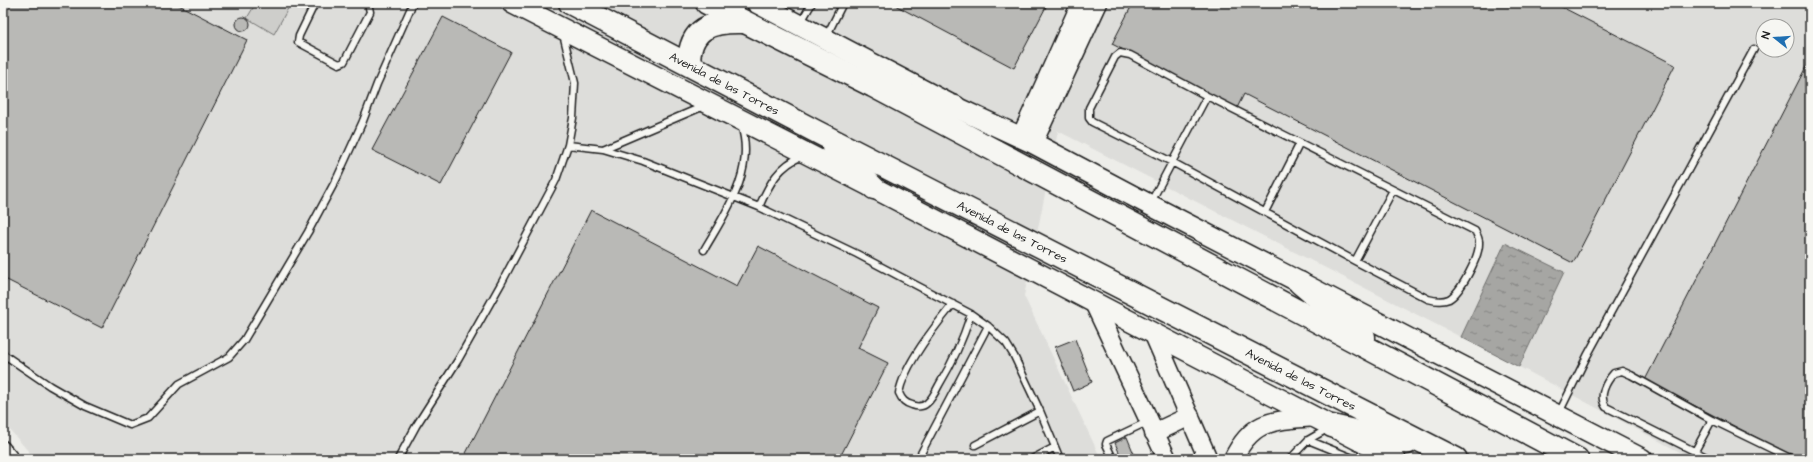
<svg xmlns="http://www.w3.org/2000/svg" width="1813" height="462" viewBox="0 0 1813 462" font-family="'Architects Daughter',sans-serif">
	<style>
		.built { fill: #ddddda; fill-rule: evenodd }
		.garden { fill: #cececb; stroke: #757574 }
		.water { fill: url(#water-ripples); stroke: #6f6f6d }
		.building { fill: #b9b9b6; stroke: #1c1c1c }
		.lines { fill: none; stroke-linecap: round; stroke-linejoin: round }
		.lane-casing { stroke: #1c1c1c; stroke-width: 9 }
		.street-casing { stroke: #1c1c1c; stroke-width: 15 }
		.secondary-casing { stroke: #1c1c1c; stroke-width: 21 }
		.primary-casing { stroke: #1c1c1c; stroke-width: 23 }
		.highway-casing { stroke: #1c1c1c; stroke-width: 25 }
		.lane { stroke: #f6f6f2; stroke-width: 6 }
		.street { stroke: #f6f6f2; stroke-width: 12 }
		.secondary { stroke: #f6f6f2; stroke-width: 18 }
		.primary { stroke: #f6f6f2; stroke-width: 20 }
		.highway { stroke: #f6f6f2; stroke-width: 22 }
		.labels { text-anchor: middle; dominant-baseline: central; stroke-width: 3; stroke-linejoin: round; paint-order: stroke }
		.street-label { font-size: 12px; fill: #1c1c1c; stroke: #f6f6f2 }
	</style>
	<defs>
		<pattern id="water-ripples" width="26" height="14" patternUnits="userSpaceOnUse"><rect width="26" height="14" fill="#a6a6a3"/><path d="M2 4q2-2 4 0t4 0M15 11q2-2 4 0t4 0" fill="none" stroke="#868684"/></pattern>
	</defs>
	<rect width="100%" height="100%" fill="#edede9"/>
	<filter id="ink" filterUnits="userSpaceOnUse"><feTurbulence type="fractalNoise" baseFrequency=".025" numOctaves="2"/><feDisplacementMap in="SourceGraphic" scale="8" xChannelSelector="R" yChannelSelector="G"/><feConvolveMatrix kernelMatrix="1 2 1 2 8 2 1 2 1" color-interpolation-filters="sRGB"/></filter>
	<g filter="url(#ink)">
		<!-- built -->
		<path class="built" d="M3,3H1802L1810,7V459H1693L1531,373L1058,131L1024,296L1101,459H35L3,422ZM1763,26H1787V50H1763Z"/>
		<!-- garden -->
		<path class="garden" d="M256,3H291L274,34L247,18Z"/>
		<!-- water -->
		<path class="water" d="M1505,243L1564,272L1519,367L1461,337Z"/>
		<!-- building -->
		<path class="building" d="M3,3H175L247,40L102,328L3,278Z
			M891,3H1048L1014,68Z
			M1133,3H1554L1675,65L1573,263L1244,94L1237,108L1112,44Z
			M236 24a7 7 0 1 1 14 0a7 7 0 1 1-14 0Z
			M443,17L511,52L441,185L372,150Z
			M1810,59V459H1798L1645,380Z
			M591,210L737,286L758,246L878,308L858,348L888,363L839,459H463Z
			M1075,339L1092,382L1073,391L1055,347Z
			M1127,437L1136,459H1122L1115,443Z"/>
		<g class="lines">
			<defs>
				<path id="lane" d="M315,3L299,36L298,42L339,64L344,62L370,12L368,3
					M801,22L812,3
					M563,34L575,83L573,118L568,145
					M826,37L843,3
					M1120,53L1130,55L1207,96L1475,231C1477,235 1479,238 1479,242C1480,256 1461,292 1449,299C1442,302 1435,301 1428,299L1355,261L1172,162L1092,122L1089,118V108L1115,57Z
					M603,149L704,106
					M1151,202L1207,96
					M759,207C769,184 779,165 803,156
					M1265,212L1300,143
					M704,250C726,212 756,171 741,125
					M1355,261L1393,190
					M953,304C935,326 904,365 899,393C902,400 905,403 912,405C917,407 923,407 927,403C932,399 936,391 939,385C953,362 963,339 971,314
					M3,354L50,386L85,406L130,425L148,418L179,384L229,357L244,340L308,232L337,178L363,121L377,84L413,3
					M1559,413L1587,356L1754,49
					M1308,440L1355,459
					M975,445L1040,411
					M1695,451L1712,420
					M398,459L416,426L458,360L502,282L556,180L568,145L603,149L643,161L759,207L857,254L971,314L988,326L1006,343L1014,356L1040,411L1060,459
					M918,459L988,326
					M1032,459L1055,447
					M1113,459L1106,444L1107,441L1147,422
					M1290,459L1308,440L1329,428
					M1710,459L1606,407C1598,396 1606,382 1614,373L1622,371L1631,375L1712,420L1792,459"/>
				<path id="street" d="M3,447L13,459"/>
				<path id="secondary" d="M1021,137L1081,3
					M1033,143L1098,3
					M1094,303L1167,459
					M1154,335L1208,459
					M1154,433L1190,416
					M1233,459C1253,418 1274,421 1315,417"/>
				<path id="primary" d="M512,3L874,188L1395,459
					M757,3L955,107L1033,143L1150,205L1642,459"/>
				<g id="highway">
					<path id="s1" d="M570,3L817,132L1456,459"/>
					<path d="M707,3L873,86L1577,459"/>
					<path d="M689,64C689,28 711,21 743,22"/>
					<path d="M908,95L955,107"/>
					<path d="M833,147L874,188"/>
					<path d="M1300,283L1364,337"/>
					<path d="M1332,426L1407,443"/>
				</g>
			</defs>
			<!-- lane casing -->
			<use href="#lane" class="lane-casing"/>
			<!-- street casing -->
			<use href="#street" class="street-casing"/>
			<!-- secondary casing -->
			<use href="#secondary" class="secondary-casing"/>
			<!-- primary casing -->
			<use href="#primary" class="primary-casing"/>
			<!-- highway casing -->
			<use href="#highway" class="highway-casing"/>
			<!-- lane -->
			<use href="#lane" class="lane"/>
			<!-- street -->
			<use href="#street" class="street"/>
			<!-- secondary -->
			<use href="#secondary" class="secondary"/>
			<!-- primary -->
			<use href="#primary" class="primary"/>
			<!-- highway -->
			<use href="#highway" class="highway"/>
		</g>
	</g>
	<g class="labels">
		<!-- street labels -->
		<g class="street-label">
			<text stroke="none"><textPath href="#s1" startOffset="174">Avenida de las Torres</textPath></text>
			<text stroke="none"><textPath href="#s1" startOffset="498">Avenida de las Torres</textPath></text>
			<text stroke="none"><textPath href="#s1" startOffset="822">Avenida de las Torres</textPath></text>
		</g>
	</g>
	<!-- margin -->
	<rect width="1813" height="462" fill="none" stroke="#f6f6f2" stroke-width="16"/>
	<rect x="8" y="8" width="1797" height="446" fill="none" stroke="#1c1c1c" stroke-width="1.5" filter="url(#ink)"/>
	<!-- north arrow -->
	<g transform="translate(1775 38) rotate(287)"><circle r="19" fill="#f6f6f2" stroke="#9f9f9c"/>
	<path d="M0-3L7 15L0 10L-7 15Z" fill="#1f6fb2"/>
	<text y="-6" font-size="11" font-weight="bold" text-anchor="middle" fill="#1c1c1c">N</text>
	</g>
</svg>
